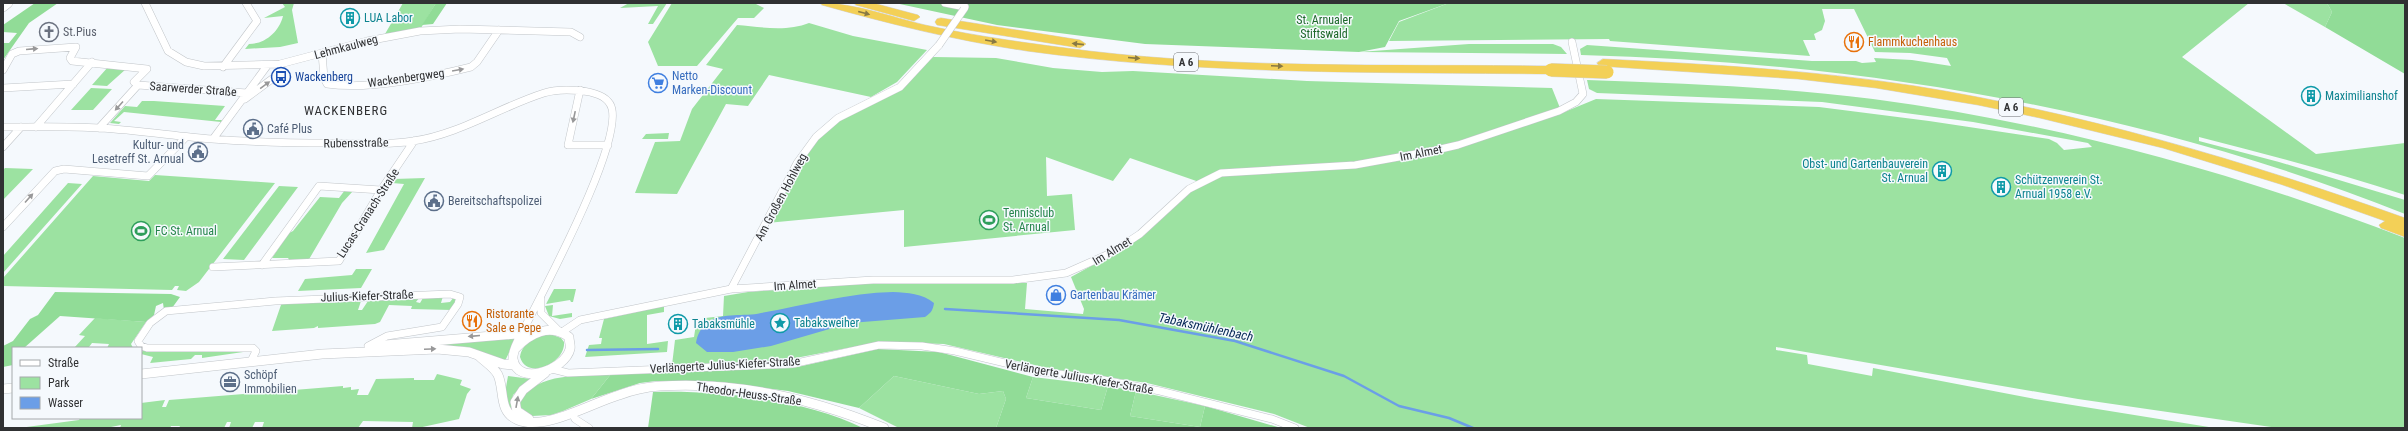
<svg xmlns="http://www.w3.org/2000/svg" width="2408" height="431" viewBox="0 0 2408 431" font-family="'Roboto Condensed',sans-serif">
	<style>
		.green { fill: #9ce2a1 }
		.forest { fill: #91dc97 }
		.water { fill: #6b9ee7 }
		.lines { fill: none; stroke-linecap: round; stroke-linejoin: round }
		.stream { stroke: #6b9ee7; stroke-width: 2.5 }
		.minor-casing { stroke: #c1c5c9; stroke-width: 8 }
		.tertiary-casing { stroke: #c1c5c9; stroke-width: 10 }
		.motorway-casing { stroke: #d6d6d6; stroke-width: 1 }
		.minor { stroke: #fff; stroke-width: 7 }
		.tertiary { stroke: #fff; stroke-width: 9 }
		.motorway { fill: #f3d057; fill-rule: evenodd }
		.minor-bridge-casing { stroke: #c1c5c9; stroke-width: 8; stroke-linecap: butt }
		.motorway-bridge-casing { stroke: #d6d6d6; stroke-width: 14; stroke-linecap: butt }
		.minor-bridge { stroke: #fff; stroke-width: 7 }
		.motorway-bridge { stroke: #f3d057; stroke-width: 13 }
		.oneway { fill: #887943 }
		.oneway2 { fill: #989899 }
		.labels { text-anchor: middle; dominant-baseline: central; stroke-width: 3; stroke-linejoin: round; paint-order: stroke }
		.shield { fill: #f5f9fd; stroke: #6b6d70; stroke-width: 1 }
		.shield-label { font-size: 11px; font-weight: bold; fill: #303133 }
		.culture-label { font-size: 12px; fill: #0d838f; stroke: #f5f9fd; text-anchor: start }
		.park-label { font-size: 12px; fill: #1d692a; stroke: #f5f9fd }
		.worship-label { font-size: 12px; fill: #5b616d; stroke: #f5f9fd; text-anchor: start }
		.food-label { font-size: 12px; fill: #c56008; stroke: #f5f9fd; text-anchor: start }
		.street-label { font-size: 12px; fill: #303133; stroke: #f5f9fd }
		.shop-label { font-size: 12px; fill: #366cbe; stroke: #f5f9fd; text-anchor: start }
		.transit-label { font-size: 12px; fill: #164399; stroke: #f5f9fd; text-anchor: start }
		.service-label { font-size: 12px; fill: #4e5e75; stroke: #f5f9fd; text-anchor: start }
		.leisure-label { font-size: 12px; fill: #27864d; stroke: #f5f9fd; text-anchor: start }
		.neighbourhood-label { font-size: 13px; letter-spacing: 1px; fill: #303133; stroke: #f5f9fd }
		.water-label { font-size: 13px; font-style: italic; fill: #052755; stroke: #f5f9fd }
	</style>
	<rect width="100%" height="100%" fill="#f5f9fd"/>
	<!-- green -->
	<path class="green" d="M282,3H294L292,10L298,43L280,47L245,49L249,44C265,44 279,32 283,16L264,18L285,7Z
		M403,3H436L421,28L385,34Z
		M629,3H667L653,24H648L658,6L620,8Z
		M672,3H754L764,8L754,18H738L697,66H658L648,42Z
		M1449,3H2249L2182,57L2316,154L2405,143V195C2337,172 2268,155 2199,137V141L2279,162L2405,200V214C2143,110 1862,62 1581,55L1580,49L1587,45L1812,61H1856L1862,63L1876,62L1874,58L1912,60L1951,66L1947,58L1910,53L1875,52L1854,9H1822L1825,21L1822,30L1814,34L1816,40H1803L1810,56L1610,41L1609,39L1389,41L1399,22Z
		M2283,3H2327L2332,12L2325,27Z
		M809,23L853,36L927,50L897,82L871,97L769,75L748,106L726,104L677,194L635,193L655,142L680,141L692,109L723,69L706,65L737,25C760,27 787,32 809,23Z
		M1469,44H1553L1561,47L1567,54L1359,52Z
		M934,57L996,58L1053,68L1102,72L1133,71L1307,81L1552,88L1562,113L1596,99L1819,107L1929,121L2049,139L2057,143L2064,150L2092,147L2088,143L1973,122L1822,102L1597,93L1589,89L1587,80C1682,83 1778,87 1873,99C2055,123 2234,172 2405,238V428H2278L2078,399L1776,347V350L1807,355L1808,364L1872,376L1873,368L2035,399L2215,428H1310L1274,414L1147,383L1052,369L944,344L879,342L780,361L672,365L675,340L694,337L696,324L705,318L723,316L724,296L748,292L870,283H1027L1025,309L1083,314L1084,309L1071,277L1122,249L1192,191L1205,184L1130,158L1113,181L1046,157L1047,196L1072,194L1075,230L904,247V210L767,223L797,163L822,130L896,89L928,58Z
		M108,67L126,69L107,86L92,85Z
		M91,88L112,89L93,110H71Z
		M142,101H154L225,106L215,120H222L221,122L124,112L114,121L121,122L119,124L110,123L125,106L137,107Z
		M669,133L668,139H642L646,134Z
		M5,168L33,169L3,200V170Z
		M155,175L275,183L199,282L186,291L177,290L179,286H175L172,290L3,286V278L93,176L149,181Z
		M425,178L384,250L366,253L404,184L392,183L394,179Z
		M68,183L82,184L3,273V256Z
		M279,186L298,187L244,260L223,259Z
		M345,190L353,191L342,203L308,261H290L288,258H272L289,233L293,231L320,197L339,198Z
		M356,269H372L361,288L298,291L305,279L352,275Z
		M554,289H576L573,302H571L570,300L546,304Z
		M443,296L441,303L450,302L454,297L457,299L452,310L411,309L412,306L389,305L380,322L375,324L318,328V326L314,328L272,331L282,302L362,298L358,310H362L370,298H419L416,302L420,303L423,298Z
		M553,305L552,316L572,313V317L560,319L549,316L545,306Z
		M664,306V312L647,315V344L668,341L667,352L585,357L589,345L601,344L602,338H599L604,319Z
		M95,318L146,322L131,344L133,348H107L109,344L92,343L89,347L74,348L85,336L79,335Z
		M550,334L561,338L564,342C566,363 527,381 520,357C522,343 536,336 550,334Z
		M516,338L505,361L467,347L440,345L442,342Z
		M143,350L250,351L202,358V355H195L191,359L150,363L153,357L141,354Z
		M437,374L462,380L460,385L471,389L467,394L459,419L418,428H412L413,422L363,421L358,428H262L264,422H255L252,428H229L231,422H227L224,428H179L180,426H171L170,428H120L121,425L106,428H19L79,420L80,418H141V403L165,400L162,407H166L169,400L343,386V388L351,387V390L359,389L357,395H368L376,379L414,378V380H434Z
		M611,374L591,399L563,411L551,415L532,416L521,408L520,401C537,372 582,376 611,374Z
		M508,376L531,379L513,395L511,408L509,409L505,393Z
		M894,376L979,394L1003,391L1006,399L996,428H899L859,408Z
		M1033,377L1108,386L1101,410L1026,398Z
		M1136,391L1205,406L1200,427L1130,416Z"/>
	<!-- forest -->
	<path class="forest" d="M35,3H58L29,23L3,60V43H9L17,33L3,32V25Z
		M436,3H447L433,24L422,25Z
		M895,3H1449L1399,21L1385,47L1359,52L1145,44L997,25Z
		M2327,3H2405V74L2325,27L2332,12Z
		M55,292L171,294L180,297L172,308L164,310L163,303L156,306L154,315L146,322L60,316L24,348H13V365L3,367V346L13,341L30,319L38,315Z
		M878,349L939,352L1033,377L1026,398L1101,410L1108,386L1136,391L1130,416L1200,427L1205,406L1281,428H996L1006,399L1003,391L979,394L894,376L859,408L788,391L709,381H656L640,383L591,399L611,374L793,368Z
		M653,392C717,390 805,399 863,428H648Z"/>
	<!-- water -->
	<path class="water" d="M893,292C908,293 922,293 934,303C933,310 931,313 925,317L850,323L771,346L733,352H707L696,343C697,335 701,327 708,322C724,312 744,317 761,313C806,305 848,293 893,292Z"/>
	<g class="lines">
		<!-- stream -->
		<path class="stream" d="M945,309L1119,320L1235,341L1344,376L1399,406L1449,418L1473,428
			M587,350L658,349"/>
		<defs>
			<path id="minor" d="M145,3L168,51L186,62L204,66L280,64L367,41L420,31L460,29L571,32L580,37
				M945,3L965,7L964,9
				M322,53L324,78L327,84C367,90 431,77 471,67L477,62L499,30
				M223,67L257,21L246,3
				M3,70L12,54L19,51L76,47L70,58L72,61L147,69L134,82L138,85L247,93
				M3,88L73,84
				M580,90L568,145H608
				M245,99L280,73V64
				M3,127C35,127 67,126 99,128C137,130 175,136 212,139C252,142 291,143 330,143C358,144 386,145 413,141C460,134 500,107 544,93C560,88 601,88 610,104C629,134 539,298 522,333
				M36,127L92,62
				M99,128L138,85
				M213,139L267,66
				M3,147L21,127
				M3,227L55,171L64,169L148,176L186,137
				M262,265L319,186L381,190
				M213,267L339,261L381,190L414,141
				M731,289L797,163L816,137L838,118L900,87L939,45
				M541,299V313L559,331
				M562,332L580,320L731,289L873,280H1013L1066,273L1111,253L1140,234L1189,189L1221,173L1355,165L1432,151L1458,145L1559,111L1576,102L1583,94L1572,42
				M251,361L256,351L253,348H147L141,346L138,341L150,323L166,311L275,301L450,294L460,297L458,304L442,327L387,336L368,346
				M552,369L568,373L792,364L879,345L922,346L955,351L1042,372L1099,379L1160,391L1272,419L1295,428
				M572,413L575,419L589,428"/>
			<path id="tertiary" d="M3,7L8,3
				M373,346L539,332
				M515,349C530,333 550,323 569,337C569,341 571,346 570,349C565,370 517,387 513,359C512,351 519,341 522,333
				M479,356C485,362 494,367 498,375C505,391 498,412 518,420C545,431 592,403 619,395C632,390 646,387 660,386C737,381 813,399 884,428
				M141,374L322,354L437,349L469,352L503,364L514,365
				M3,389L13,388
				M529,419L517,411L515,402L523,390L545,373"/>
			<path id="motorway" d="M820,3C855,3 891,17 925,25C979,37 1034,44 1089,51C1242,69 1398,64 1551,66L1557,70L1551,74C1376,72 1201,75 1027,51C958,41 890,24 822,5Z
				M854,3H873L918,15L920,17L914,21L856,5Z
				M941,18L1080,40L1086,44L1080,48L937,25L935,22L937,19Z
				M1603,59C1707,64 1812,70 1915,86C2083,113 2245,161 2405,218V237L2381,228L2379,225L2385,221L2280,184L2163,148L2040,118L1978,105L1876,88L1798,79L1599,66L1597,63Z"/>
		</defs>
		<!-- minor casing -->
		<use href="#minor" class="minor-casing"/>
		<!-- tertiary casing -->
		<use href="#tertiary" class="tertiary-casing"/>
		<!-- motorway casing -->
		<use href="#motorway" class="motorway-casing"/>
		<!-- minor -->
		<use href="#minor" class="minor"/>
		<!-- tertiary -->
		<use href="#tertiary" class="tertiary"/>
		<!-- motorway -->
		<use href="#motorway" class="motorway"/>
		<defs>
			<path id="minor-bridge" d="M939,45L964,9"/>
			<path id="motorway-bridge" d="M1551,70L1607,72"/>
		</defs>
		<!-- minor-bridge casing -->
		<use href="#minor-bridge" class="minor-bridge-casing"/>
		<!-- motorway-bridge casing -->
		<use href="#motorway-bridge" class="motorway-bridge-casing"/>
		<!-- minor-bridge -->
		<use href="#minor-bridge" class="minor-bridge"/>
		<!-- motorway-bridge -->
		<use href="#motorway-bridge" class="motorway-bridge"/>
	</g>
	<!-- one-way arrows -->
	<defs><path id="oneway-solid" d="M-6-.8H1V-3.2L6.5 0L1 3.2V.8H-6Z"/></defs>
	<g class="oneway">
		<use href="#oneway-solid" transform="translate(864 13) rotate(15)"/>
		<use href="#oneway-solid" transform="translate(991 41) rotate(10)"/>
		<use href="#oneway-solid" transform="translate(1078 44) rotate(-174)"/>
		<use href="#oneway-solid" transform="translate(1134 58) rotate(5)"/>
		<use href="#oneway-solid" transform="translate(1277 66) rotate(2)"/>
	</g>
	<g class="oneway2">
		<use href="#oneway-solid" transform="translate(32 49) rotate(-5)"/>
		<use href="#oneway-solid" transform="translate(458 70) rotate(-10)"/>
		<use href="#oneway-solid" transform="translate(265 85) rotate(-36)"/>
		<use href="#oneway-solid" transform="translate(119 106) rotate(132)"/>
		<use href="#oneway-solid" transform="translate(574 117) rotate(102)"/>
		<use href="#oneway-solid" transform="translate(29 198) rotate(-48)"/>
		<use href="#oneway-solid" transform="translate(474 336) rotate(175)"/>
		<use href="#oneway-solid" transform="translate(430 349) rotate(-2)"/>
		<use href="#oneway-solid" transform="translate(517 402) rotate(-80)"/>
	</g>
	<!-- icons -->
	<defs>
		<symbol id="building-ring" viewBox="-11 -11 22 22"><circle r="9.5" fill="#f5f9fd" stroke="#0f9aa8" stroke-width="1.5"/><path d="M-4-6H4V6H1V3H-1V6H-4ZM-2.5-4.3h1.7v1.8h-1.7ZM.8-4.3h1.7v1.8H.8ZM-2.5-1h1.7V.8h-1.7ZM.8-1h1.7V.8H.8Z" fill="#0f9aa8"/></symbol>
		<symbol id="church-ring" viewBox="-11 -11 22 22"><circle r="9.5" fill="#f5f9fd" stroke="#6b7280" stroke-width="1.5"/><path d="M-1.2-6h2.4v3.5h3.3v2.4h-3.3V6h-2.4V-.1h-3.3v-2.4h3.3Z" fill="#6b7280"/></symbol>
		<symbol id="restaurant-ring" viewBox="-11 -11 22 22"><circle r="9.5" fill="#f5f9fd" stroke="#e8710a" stroke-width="1.5"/><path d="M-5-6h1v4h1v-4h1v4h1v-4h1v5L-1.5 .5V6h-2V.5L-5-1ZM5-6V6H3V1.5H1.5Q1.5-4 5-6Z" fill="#e8710a"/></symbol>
		<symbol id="bus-ring" viewBox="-11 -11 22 22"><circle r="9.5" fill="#f5f9fd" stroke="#1a4fb4" stroke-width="1.5"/><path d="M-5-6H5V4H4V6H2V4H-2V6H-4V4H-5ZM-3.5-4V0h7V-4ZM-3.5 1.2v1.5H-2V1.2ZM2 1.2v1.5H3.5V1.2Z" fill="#1a4fb4"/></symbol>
		<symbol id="supermarket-ring" viewBox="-11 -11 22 22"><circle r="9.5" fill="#f5f9fd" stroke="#3f7fe0" stroke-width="1.5"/><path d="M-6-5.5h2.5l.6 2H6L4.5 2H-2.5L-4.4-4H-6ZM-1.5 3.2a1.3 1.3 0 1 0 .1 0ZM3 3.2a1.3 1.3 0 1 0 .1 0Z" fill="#3f7fe0"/></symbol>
		<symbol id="civic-ring" viewBox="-11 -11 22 22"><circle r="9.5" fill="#f5f9fd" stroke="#5c6f8a" stroke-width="1.5"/><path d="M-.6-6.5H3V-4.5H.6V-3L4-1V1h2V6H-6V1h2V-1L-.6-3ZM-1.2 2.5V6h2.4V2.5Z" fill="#5c6f8a"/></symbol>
		<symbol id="stadium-ring" viewBox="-11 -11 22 22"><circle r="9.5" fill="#f5f9fd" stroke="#2e9e5b" stroke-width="1.5"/><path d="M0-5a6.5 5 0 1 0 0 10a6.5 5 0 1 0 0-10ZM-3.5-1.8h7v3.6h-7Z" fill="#2e9e5b"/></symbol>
		<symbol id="shop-ring" viewBox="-11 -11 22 22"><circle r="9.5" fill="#f5f9fd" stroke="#3f7fe0" stroke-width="1.5"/><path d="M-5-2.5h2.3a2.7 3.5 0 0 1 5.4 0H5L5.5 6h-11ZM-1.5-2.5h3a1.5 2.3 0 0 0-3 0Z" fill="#3f7fe0"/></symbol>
		<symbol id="sight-ring" viewBox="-11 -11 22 22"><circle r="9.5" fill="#f5f9fd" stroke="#0f9aa8" stroke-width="1.5"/><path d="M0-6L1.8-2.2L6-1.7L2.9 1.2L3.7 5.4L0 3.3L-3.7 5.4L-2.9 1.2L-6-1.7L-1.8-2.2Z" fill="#0f9aa8"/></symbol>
		<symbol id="office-ring" viewBox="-11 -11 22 22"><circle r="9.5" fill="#f5f9fd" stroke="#5c6f8a" stroke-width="1.5"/><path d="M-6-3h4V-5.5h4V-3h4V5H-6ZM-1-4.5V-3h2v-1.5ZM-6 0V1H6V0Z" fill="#5c6f8a"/></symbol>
	</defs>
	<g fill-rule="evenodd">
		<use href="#building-ring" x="339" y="7" width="22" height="22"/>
		<use href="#church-ring" x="38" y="21" width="22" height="22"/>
		<use href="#restaurant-ring" x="1843" y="31" width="22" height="22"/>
		<use href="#bus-ring" x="270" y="66" width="22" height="22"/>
		<use href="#supermarket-ring" x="647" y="72" width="22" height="22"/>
		<use href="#building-ring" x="2300" y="85" width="22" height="22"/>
		<use href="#civic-ring" x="242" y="118" width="22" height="22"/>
		<use href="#civic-ring" x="187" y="141" width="22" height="22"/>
		<use href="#building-ring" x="1931" y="160" width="22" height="22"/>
		<use href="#building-ring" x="1990" y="176" width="22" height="22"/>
		<use href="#civic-ring" x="423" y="190" width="22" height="22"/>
		<use href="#stadium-ring" x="978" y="209" width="22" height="22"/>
		<use href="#stadium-ring" x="130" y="220" width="22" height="22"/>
		<use href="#shop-ring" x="1045" y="284" width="22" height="22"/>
		<use href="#restaurant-ring" x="461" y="310" width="22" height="22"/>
		<use href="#sight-ring" x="769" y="312" width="22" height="22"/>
		<use href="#building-ring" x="667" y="313" width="22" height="22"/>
		<use href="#office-ring" x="219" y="371" width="22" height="22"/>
	</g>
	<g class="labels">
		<!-- shield labels -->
		<g class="shield">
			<rect x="1174" y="53" width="24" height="18" rx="3"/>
			<rect x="1999" y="98" width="24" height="18" rx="3"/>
		</g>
		<g class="shield-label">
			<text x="1186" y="62">A 6</text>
			<text x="2011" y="107">A 6</text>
		</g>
		<!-- culture labels -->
		<g class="culture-label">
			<text x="364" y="18">LUA Labor</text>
			<text x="2325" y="96">Maximilianshof</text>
			<text x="1928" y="164" text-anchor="end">Obst- und Gartenbauverein<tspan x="1928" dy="14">St. Arnual</tspan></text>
			<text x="2015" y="180">Schützenverein St.<tspan x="2015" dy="14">Arnual 1958 e.V.</tspan></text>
			<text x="794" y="323">Tabaksweiher</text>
			<text x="692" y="324">Tabaksmühle</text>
		</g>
		<!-- park labels -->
		<g class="park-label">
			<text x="1324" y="20">St. Arnualer<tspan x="1324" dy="14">Stiftswald</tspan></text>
		</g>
		<!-- worship labels -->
		<g class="worship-label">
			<text x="63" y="32">St.Pius</text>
		</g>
		<!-- food labels -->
		<g class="food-label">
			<text x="1868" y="42">Flammkuchenhaus</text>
			<text x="486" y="314">Ristorante<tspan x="486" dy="14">Sale e Pepe</tspan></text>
		</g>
		<!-- street labels -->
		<g class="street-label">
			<text transform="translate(346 47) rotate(-15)">Lehmkaulweg</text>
			<text transform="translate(406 78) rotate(-8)">Wackenbergweg</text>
			<text transform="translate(193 89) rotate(4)">Saarwerder Straße</text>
			<text transform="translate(356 143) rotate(-1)">Rubensstraße</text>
			<text transform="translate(1421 153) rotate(-11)">Im Almet</text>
			<text transform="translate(781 197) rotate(-62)">Am Großen Hohlweg</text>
			<text transform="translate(368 213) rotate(-57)">Lucas-Cranach-Straße</text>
			<text transform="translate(1112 251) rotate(-31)">Im Almet</text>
			<text transform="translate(795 285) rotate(-4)">Im Almet</text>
			<text transform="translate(367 296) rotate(-2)">Julius-Kiefer-Straße</text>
			<text transform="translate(725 365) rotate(-3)">Verlängerte Julius-Kiefer-Straße</text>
			<text transform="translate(1079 377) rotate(10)">Verlängerte Julius-Kiefer-Straße</text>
			<text transform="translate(749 394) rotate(8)">Theodor-Heuss-Straße</text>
		</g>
		<!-- shop labels -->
		<g class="shop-label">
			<text x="672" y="76">Netto<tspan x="672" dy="14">Marken-Discount</tspan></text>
			<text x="1070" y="295">Gartenbau Krämer</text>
		</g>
		<!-- transit labels -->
		<g class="transit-label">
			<text x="295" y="77">Wackenberg</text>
		</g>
		<!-- service labels -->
		<g class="service-label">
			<text x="267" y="129">Café Plus</text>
			<text x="184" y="145" text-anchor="end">Kultur- und<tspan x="184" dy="14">Lesetreff St. Arnual</tspan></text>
			<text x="448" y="201">Bereitschaftspolizei</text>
			<text x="244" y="375">Schöpf<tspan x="244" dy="14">Immobilien</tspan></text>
		</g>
		<!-- leisure labels -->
		<g class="leisure-label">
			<text x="1003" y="213">Tennisclub<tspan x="1003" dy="14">St. Arnual</tspan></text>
			<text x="155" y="231">FC St. Arnual</text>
		</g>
		<!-- neighbourhood labels -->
		<g class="neighbourhood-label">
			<text x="346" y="110">WACKENBERG</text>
		</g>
		<!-- water labels -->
		<g class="water-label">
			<text transform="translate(1206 327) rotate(12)">Tabaksmühlenbach</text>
		</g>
	</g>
	<!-- border -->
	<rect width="2408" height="431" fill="none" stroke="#303133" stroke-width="8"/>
	<!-- legend -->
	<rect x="12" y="347" width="130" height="72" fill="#f5f9fd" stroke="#a6a9ac"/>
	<rect x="20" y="360" width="20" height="6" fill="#ffffff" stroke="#a6a9ac"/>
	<text x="48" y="367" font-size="12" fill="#303133">Straße</text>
	<rect x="20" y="377" width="20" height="12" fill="#9ce2a1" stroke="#a6a9ac"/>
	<text x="48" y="387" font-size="12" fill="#303133">Park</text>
	<rect x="20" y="397" width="20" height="12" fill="#6b9ee7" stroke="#a6a9ac"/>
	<text x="48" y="407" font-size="12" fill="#303133">Wasser</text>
</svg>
